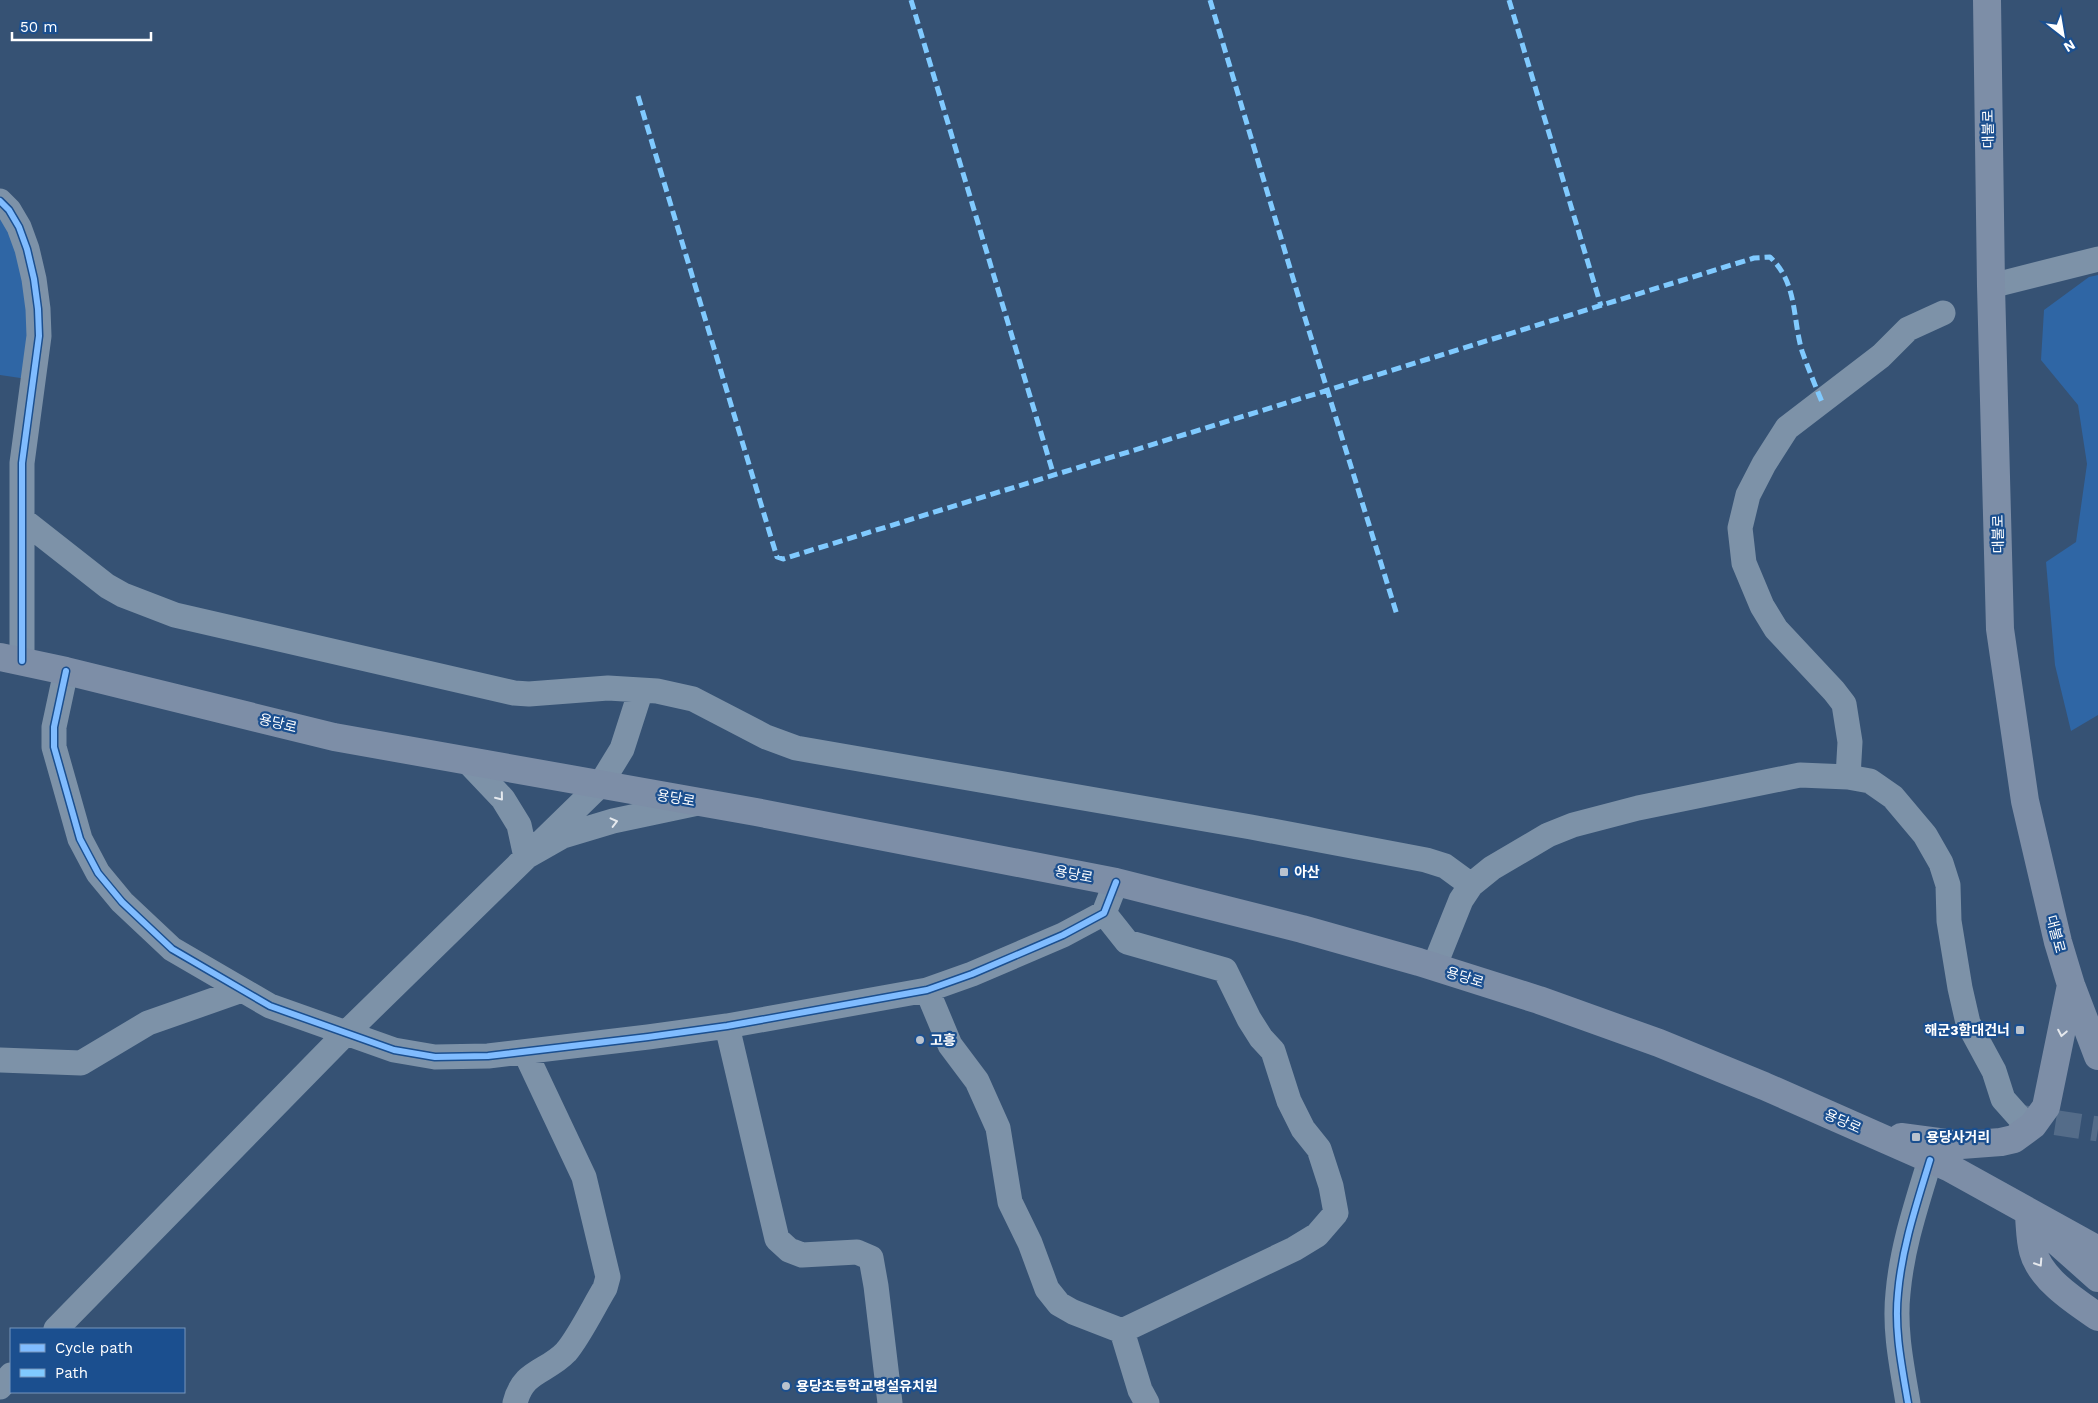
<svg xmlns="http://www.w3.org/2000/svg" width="2098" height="1403" viewBox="0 0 2098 1403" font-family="'Work Sans','Noto Sans KR',sans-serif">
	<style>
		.green { fill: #2f66a5 }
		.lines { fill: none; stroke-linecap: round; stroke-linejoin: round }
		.minor-tunnel { stroke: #546c89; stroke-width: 25; stroke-dasharray: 25 12; stroke-linecap: butt }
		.minor { stroke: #7d92a8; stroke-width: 25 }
		.major { stroke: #7d8ea7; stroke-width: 28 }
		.quiet { stroke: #80caff; stroke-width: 5; stroke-dasharray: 10 5; stroke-linecap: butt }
		.cycleway-casing { stroke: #1b4f8f; stroke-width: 9 }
		.cycleway { stroke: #80bcff; stroke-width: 6 }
		.oneway { stroke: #e5e9ee }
		.oneway2 { stroke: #e5e8ed }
		.poi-dot { fill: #b9c2ce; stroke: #1b4f8f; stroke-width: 2 }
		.labels { text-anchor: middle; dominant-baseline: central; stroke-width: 4.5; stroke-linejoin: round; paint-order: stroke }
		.street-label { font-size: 14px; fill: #fff; stroke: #1b4f8f }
		.poi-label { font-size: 14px; font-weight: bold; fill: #fff; stroke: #1b4f8f; text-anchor: start }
	</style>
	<rect width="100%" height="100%" fill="#365274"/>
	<!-- green -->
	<path class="green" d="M0,217L19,227L34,380L0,375Z
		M2098,275V715L2071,731L2055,665L2046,562L2076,542L2087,464L2078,405L2041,360L2044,310L2089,277Z"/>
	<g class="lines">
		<!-- minor-tunnel -->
		<path class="minor-tunnel" d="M2019,1117L2098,1129"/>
		<!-- minor -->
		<path class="minor" d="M0,201L9,210L19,227L27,249L34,279L38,309L39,336L22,463V661
			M1991,286L2098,259
			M23,520L107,586L123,595L175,615L514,693L529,694L608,688L657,691L693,699L766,737L796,748L1251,827L1426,860L1445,866L1471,885
			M66,671L54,727V747L80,839L98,873L122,902L172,949L270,1006L394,1050L435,1057L488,1056L648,1037L727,1026L927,990L972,974L1063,935L1104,913L1116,882
			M467,761L503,799L519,825L526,857L563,836L613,821L698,803
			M1848,777L1850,742L1844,704L1834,691L1776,629L1762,606L1744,563L1740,528L1748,495L1764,464L1787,428L1881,356L1908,329L1943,313
			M1434,967L1461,900L1471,885L1492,868L1548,835L1573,825L1638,808L1800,775L1848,777L1870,781L1893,797L1925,835L1941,863L1948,885L1949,921L1960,988L1968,1023L1994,1071L2003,1099L2019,1117
			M927,990L950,1045L977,1081L998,1128L1010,1202L1030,1243L1047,1289L1059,1304L1073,1312L1122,1331L1294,1249L1317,1235L1336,1213L1331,1186L1319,1149L1303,1129L1289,1101L1273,1051L1261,1038L1249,1019L1225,970L1127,942L1104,913
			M727,1026L777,1239L789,1250L802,1255L857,1252L871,1258L876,1286L890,1403
			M0,1060L81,1063L148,1023L242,990
			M56,1329L346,1033L600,785L622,749L641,690
			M1122,1331L1140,1390L1147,1403
			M0,1387L11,1375
			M515,1403C523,1370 546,1373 566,1352C579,1337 594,1306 605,1288L608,1277L584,1177L525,1052
			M1908,1403C1902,1367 1894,1330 1898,1293C1902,1247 1917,1203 1930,1160"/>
		<!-- major -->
		<path class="major" d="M1987,0L1991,286L2000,629L2025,801L2058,942L2071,985L2098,1056
			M0,657L66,671L334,737L756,812L1116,882L1302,929L1419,962L1539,1000L1659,1043L1764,1086L1950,1168L2098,1250
			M1901,1137L1961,1145L2001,1142L2014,1139L2033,1125L2046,1107L2071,985
			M2029,1216C2030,1228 2030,1240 2033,1251C2040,1279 2076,1302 2098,1317
			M2053,1238L2098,1278"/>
		<!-- quiet -->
		<path class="quiet" d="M911,0L1054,476
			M1210,0L1301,305L1397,615
			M1509,0L1601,306
			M638,96L767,524L777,557L783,559L1754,258L1770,257C1798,284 1792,317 1802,351C1808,368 1815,385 1822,402"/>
		<defs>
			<path id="cycleway" d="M0,201L9,210L19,227L27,249L34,279L38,309L39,336L22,463V661
				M66,671L54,727V747L80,839L98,873L122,902L172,949L270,1006L394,1050L435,1057L488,1056L648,1037L727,1026L927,990L972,974L1063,935L1104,913L1116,882
				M1908,1403C1902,1367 1894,1330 1898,1293C1902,1247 1917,1203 1930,1160"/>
		</defs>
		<!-- cycleway casing -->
		<use href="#cycleway" class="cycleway-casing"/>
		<!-- cycleway -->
		<use href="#cycleway" class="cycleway"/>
	</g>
	<!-- one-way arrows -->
	<defs><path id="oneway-chevron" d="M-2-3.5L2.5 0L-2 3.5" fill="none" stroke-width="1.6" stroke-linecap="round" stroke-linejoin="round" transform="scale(1.25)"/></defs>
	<g class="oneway">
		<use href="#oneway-chevron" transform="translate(500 797) rotate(51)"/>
		<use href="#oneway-chevron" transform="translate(614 822) rotate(-14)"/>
	</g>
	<g class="oneway2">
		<use href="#oneway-chevron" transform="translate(2062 1033) rotate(101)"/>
		<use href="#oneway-chevron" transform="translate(2039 1263) rotate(57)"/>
	</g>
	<!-- markers -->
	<g class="poi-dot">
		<rect x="1279" y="867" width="10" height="10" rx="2.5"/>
		<rect x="2015" y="1025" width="10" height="10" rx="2.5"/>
		<circle cx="920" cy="1040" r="5"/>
		<rect x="1911" y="1132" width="10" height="10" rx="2.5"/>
		<circle cx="786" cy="1386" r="5"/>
	</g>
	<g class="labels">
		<!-- street labels -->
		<g class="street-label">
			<text transform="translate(1988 129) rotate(-91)">대불로</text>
			<text transform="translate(1998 534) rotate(-91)">대불로</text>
			<text transform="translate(278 723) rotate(14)">용당로</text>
			<text transform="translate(676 798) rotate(10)">용당로</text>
			<text transform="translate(1074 874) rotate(11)">용당로</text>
			<text transform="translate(2056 934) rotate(75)">대불로</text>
			<text transform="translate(1465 977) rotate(17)">용당로</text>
			<text transform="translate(1843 1121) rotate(24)">용당로</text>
		</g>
		<!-- poi labels -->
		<g class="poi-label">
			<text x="1294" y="872">아산</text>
			<text x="2010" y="1030" text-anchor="end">해군3함대건너</text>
			<text x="930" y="1040">고흥</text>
			<text x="1926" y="1137">용당사거리</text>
			<text x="796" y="1386">용당초등학교병설유치원</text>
		</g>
	</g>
	<!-- legend -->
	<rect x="10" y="1328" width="175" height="65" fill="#1b4f8f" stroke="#7695bc"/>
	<rect x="20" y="1344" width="25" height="8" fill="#80bcff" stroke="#7695bc"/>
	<text x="55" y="1353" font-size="15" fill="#ffffff">Cycle path</text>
	<rect x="20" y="1369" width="25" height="8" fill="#80caff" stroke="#7695bc"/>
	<text x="55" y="1378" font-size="15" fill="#ffffff">Path</text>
	<!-- north arrow -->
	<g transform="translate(2063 35) rotate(149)" stroke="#1b4f8f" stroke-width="4" paint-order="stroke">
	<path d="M0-4L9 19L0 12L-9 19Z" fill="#ffffff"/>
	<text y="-8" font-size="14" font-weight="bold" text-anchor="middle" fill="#ffffff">N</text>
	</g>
	<!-- scale -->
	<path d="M12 32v8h139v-8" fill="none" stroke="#ffffff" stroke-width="2.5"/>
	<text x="20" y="32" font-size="15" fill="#ffffff" stroke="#1b4f8f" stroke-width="4" paint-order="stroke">50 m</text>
</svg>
